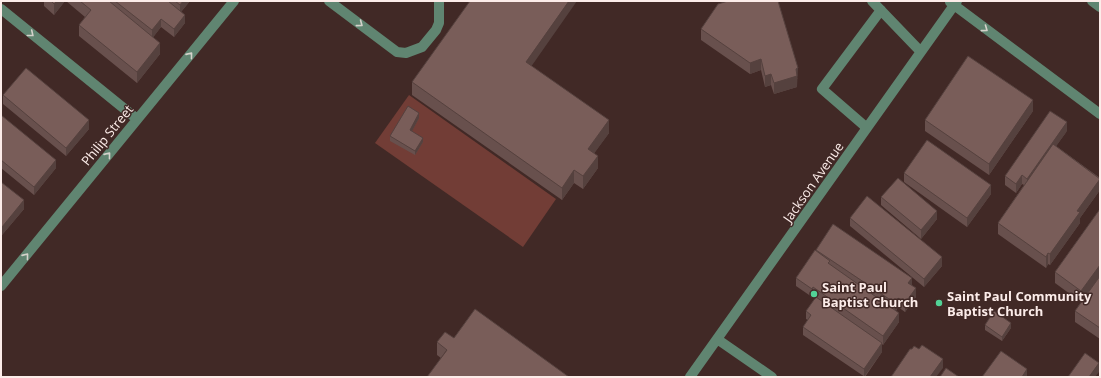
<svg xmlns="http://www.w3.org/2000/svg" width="1101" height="378" viewBox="0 0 1101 378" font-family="'Open Sans',sans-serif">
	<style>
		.green { fill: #723d36 }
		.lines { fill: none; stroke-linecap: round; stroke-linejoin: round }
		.minor { stroke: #608571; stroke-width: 10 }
		.wall { fill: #68504d }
		.shaded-wall { fill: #55413e }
		.building { fill: #795d59; stroke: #55413e }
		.oneway { stroke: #d5d2cb }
		.poi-dot { fill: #52d397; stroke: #412926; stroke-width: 1.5 }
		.labels { text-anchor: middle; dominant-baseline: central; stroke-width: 3; stroke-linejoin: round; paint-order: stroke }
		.street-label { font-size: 13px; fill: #fcece9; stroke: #412926 }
		.poi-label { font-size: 13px; font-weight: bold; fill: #fcece9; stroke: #412926; text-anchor: start }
	</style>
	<rect width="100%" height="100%" fill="#412926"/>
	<!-- green -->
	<path class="green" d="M409,95L556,199L523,247L375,143Z"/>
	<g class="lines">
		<!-- minor -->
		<path class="minor" d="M329,1L397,52L406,53L422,47L436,30L439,23V1
			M872,1L921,52
			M1092,1L1100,7
			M950,2L1100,114
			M1,9L137,119
			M867,128L822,89L881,10
			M1,286L234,1
			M717,339L772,377
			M690,377L957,1"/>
	</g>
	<!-- wall -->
	<path class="wall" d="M44,1H65L54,15L44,6Z
		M66,1H190L181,12L185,23L174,37L161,27L153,37L160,54L137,83L79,36V25L85,17Z
		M701,29L798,79H797V87L774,94L771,85L765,87L761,70L750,74L701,40Z
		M532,66L609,133L594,153L598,168L583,189L574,183L562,200L412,95V82Z
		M3,95L89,129L66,156L3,104Z
		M1033,111L989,175L925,131V120Z
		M1,115L56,168L34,195L1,168Z
		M419,118L412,131L423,142L415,155L390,141V136Z
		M1067,131L1056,146L1100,178V190L1080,218V223L1050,265L1048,264L1046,268L998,234V223L1024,185L1022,184L1016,193L1005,185V176Z
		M904,173L991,194L967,227L904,182Z
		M1,182L24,209L2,235L1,234Z
		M881,197L937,219L921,239L881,205Z
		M1100,209V339L1075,322V311L1081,302L1055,283V272Z
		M850,218L942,266L924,287L850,226Z
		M816,250L912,286L916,297L905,312L898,307L896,311L899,322L883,345L882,344V352L865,377L803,335V327L808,320L806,319V311L831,308L813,295L812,297L796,286V278L816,251Z
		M475,309L441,358L437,355V342L454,338Z
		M985,325L1011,328L1002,341L985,330Z"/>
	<!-- shaded-wall -->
	<path class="shaded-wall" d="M57,1H65L54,15V4Z
		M183,1H190L180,13V5Z
		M569,1H577L526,74V62Z
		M185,15V23L174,37V29Z
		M161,19V27L152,39V30Z
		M160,43V54L137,83V72Z
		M761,59V70L750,74V63Z
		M798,68L797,87L774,94V83L796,69Z
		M771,74V85L765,87V76Z
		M1033,100V111L989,175V164Z
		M419,113V118L410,135V130Z
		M89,120V129L66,156V148Z
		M609,120V133L588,162V149Z
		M1067,122V131L1027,187V179Z
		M423,138V142L415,155V151Z
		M598,156V168L583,189V176Z
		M56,160V168L34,195V187Z
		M574,170V183L562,200V188Z
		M1022,175V184L1016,193V184Z
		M1100,179V190L1080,218V223L1050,265V254L1077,211Z
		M991,185V194L967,227V218Z
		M24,200V209L2,235V227Z
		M937,211V219L921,239V230Z
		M1048,253V264L1046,268V257Z
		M942,257V266L924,287V279Z
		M1100,265V276L1081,302V291Z
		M912,278V286L908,283Z
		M813,287V295L812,297V289Z
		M916,288V297L905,312V303Z
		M898,298V307L895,312V303Z
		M899,313V322L883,345V336Z
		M1011,323V328L1002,341V337Z
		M882,343V352L864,377V369Z
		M943,359V368L936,377H930Z
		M1099,363V372L1095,377H1089Z
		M1027,369V377H1022Z"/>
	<!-- building -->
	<path class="building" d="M51,1H57L54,4Z
		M80,1H109L160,43L137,72L79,25L91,10Z
		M115,1H168L185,15L174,29L161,19L152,30Z
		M175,1H183L180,5Z
		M470,1H569L526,62L609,120L588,149L598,156L583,176L574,170L562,188L412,82Z
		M728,1H778L798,68L796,69L797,76L774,83L771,74L765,76L761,59L750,63L701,29L718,4Z
		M968,56L1033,100L989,164L925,120Z
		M26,68L89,120L66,148L3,95Z
		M408,106L419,113L410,130L423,138L415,151L390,136Z
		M1050,111L1067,122L1027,179L1022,175L1016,184L1005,176Z
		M1,115L56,160L34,187L1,160Z
		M927,140L991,185L967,218L904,173Z
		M1053,144L1100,179L1077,211L1080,212L1050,254L1048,253L1046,257L998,223Z
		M898,178L937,211L921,230L881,197Z
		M1,182L24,200L2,227L1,226Z
		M867,196L942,257L924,279L850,218Z
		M1100,209V265L1081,291L1055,272Z
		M833,224L912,278L908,283L916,288L905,303L898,298L895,303L816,250Z
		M815,250L830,261L828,263L899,313L883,336L813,287L812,289L796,278Z
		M1100,276V328L1075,311Z
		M816,297L882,343L864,369L803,327L811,315L806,311Z
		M475,309L569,377H427L447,350L437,342L445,332L454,338Z
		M994,311L1011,323L1002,337L985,325Z
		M922,345L943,359L930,377H891L910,349H912L914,346L919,349Z
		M1001,351L1027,369L1022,377H982Z
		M1085,353L1099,363L1089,377H1068Z
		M946,368L959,377H940Z"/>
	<!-- one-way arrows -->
	<defs><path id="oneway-chevron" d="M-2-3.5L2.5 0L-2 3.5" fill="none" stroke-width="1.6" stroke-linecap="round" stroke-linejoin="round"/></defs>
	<g class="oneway">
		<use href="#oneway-chevron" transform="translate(360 24) rotate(37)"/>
		<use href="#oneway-chevron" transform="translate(985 29) rotate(36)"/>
		<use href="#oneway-chevron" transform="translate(31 34) rotate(39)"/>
		<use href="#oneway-chevron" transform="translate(190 55) rotate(-51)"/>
		<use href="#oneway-chevron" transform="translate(108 155) rotate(-51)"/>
		<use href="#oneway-chevron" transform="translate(26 256) rotate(-51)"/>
	</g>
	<!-- markers -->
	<g class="poi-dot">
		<circle cx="814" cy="294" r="4"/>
		<circle cx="939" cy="303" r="4"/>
	</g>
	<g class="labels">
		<!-- street labels -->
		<g class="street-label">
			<text transform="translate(107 135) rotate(-51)">Philip Street</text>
			<text transform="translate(813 182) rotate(-55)">Jackson Avenue</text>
		</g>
		<!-- poi labels -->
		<g class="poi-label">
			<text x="822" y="287">Saint Paul<tspan x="822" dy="15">Baptist Church</tspan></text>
			<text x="947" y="296">Saint Paul Community<tspan x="947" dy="15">Baptist Church</tspan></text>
		</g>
	</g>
	<!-- border -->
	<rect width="1101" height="378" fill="none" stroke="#fcece9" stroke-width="4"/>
</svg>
